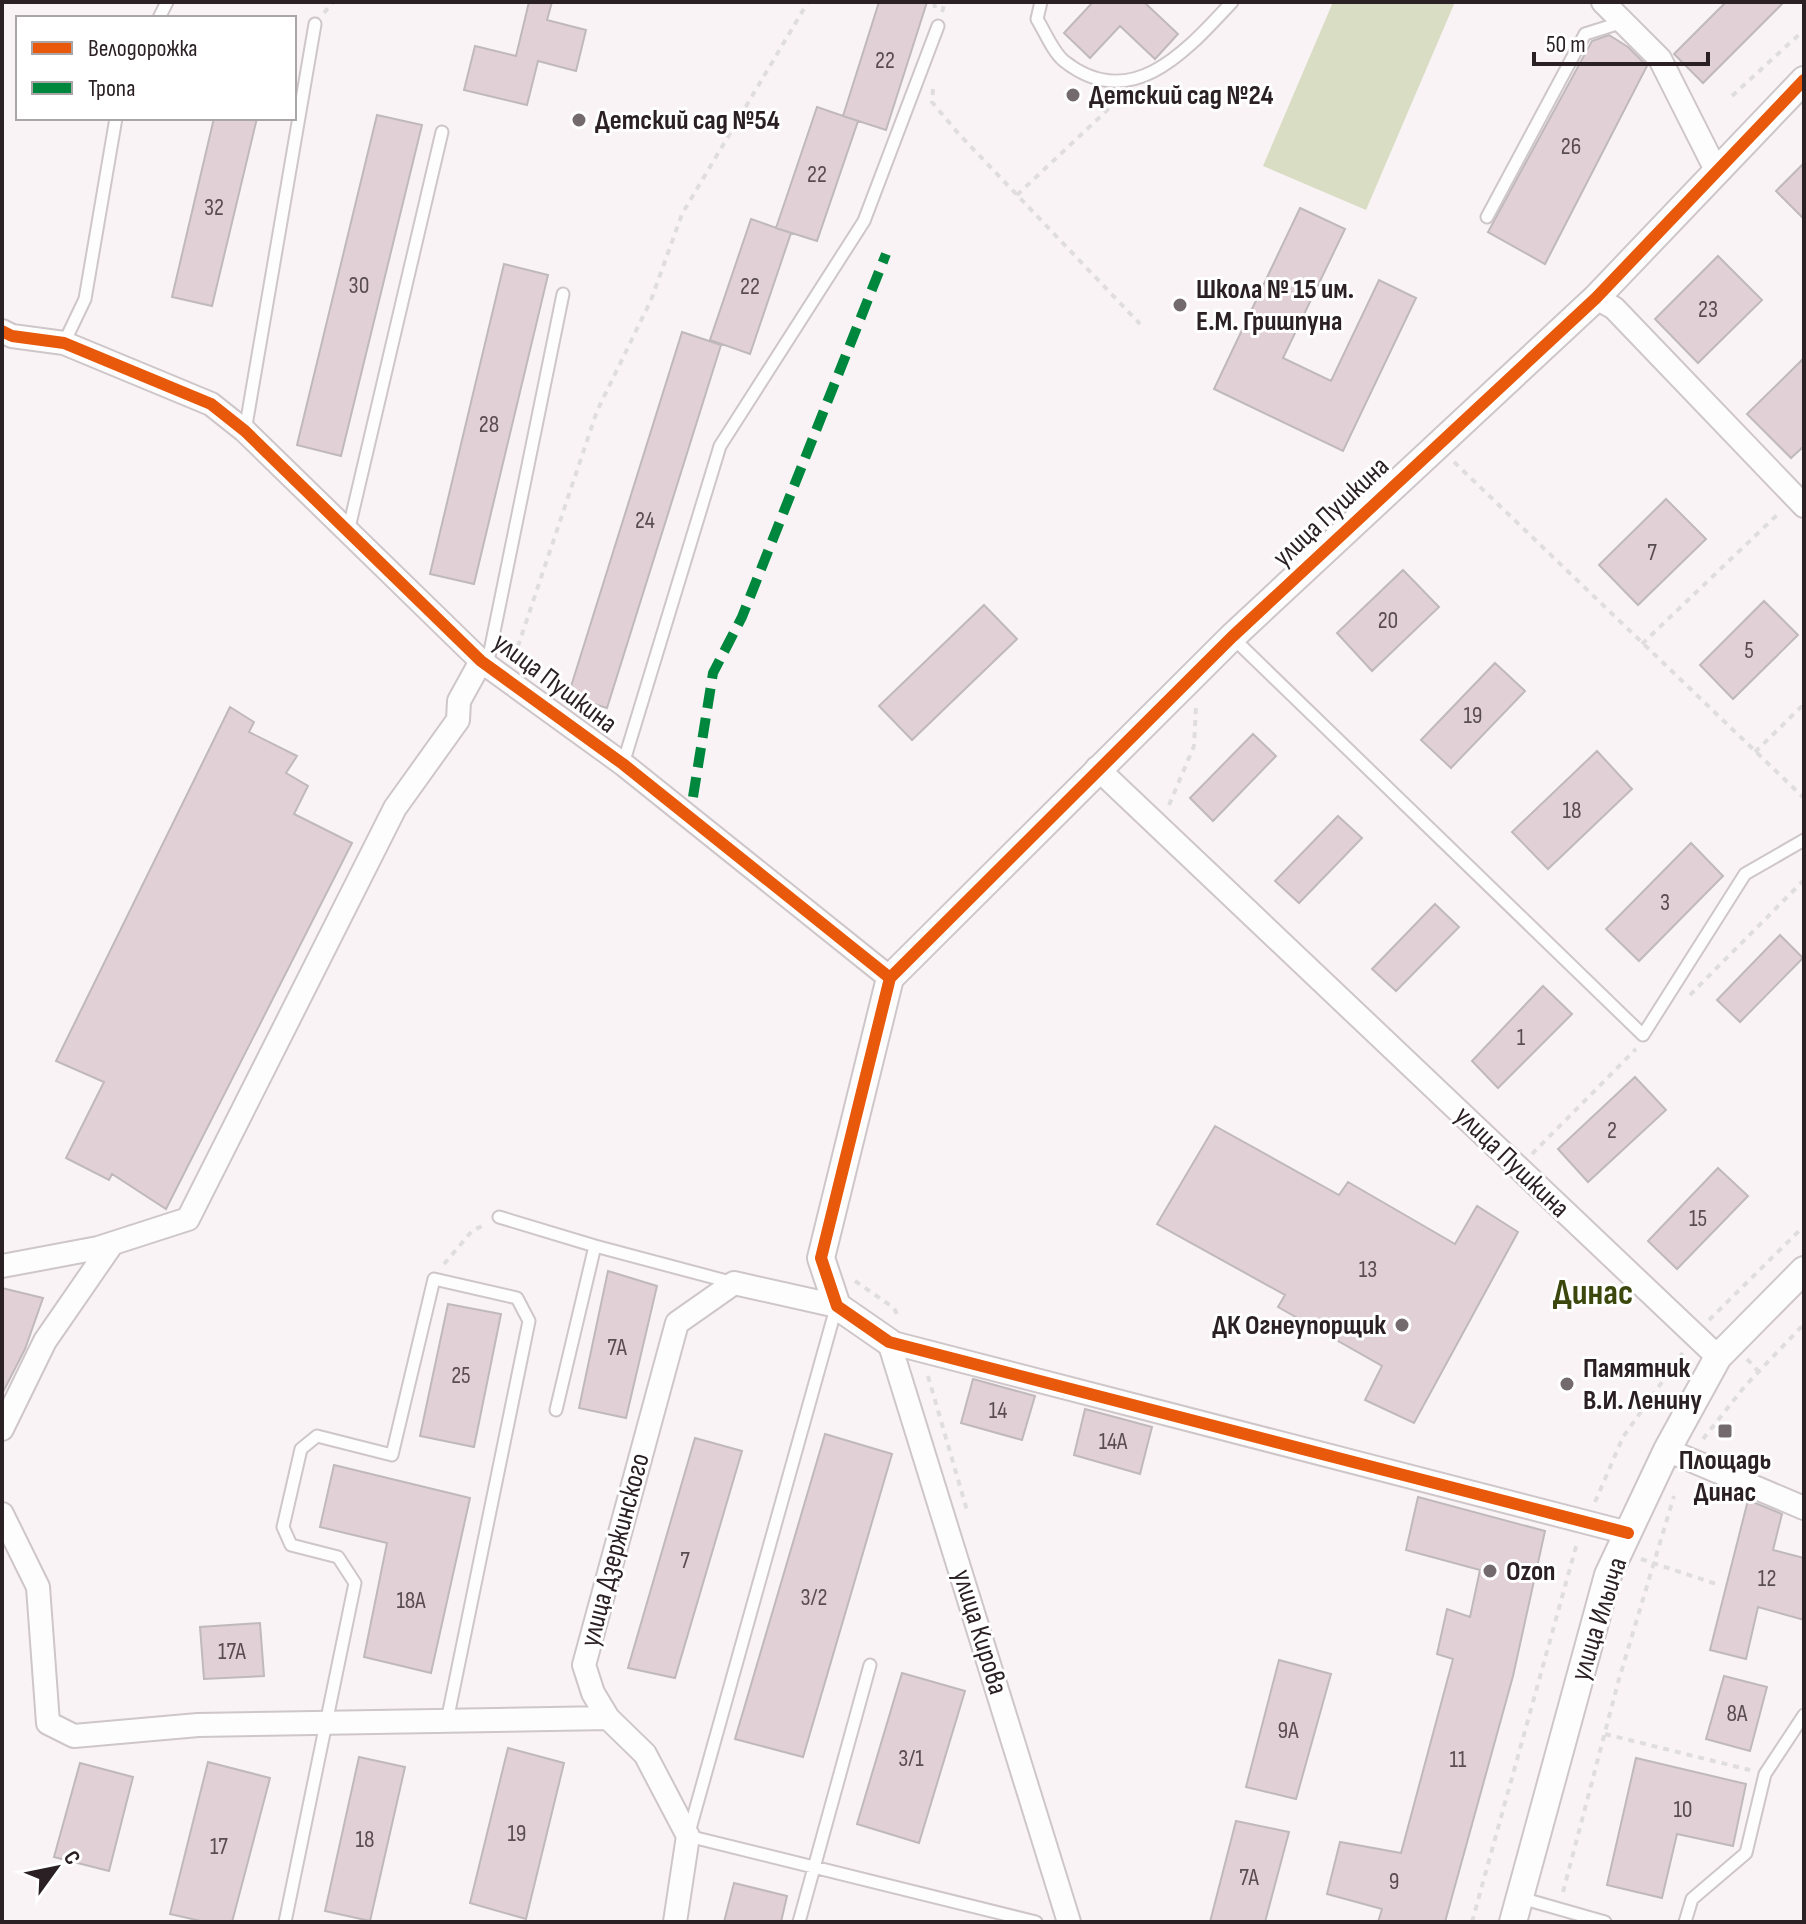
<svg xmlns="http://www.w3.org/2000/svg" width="1806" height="1924" viewBox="0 0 1806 1924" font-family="'Sofia Sans Condensed',sans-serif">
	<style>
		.grass { fill: #d9ddc3 }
		.building { fill: #e2d0d7; stroke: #c0b9bc; stroke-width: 2 }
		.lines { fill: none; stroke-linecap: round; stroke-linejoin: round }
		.service-casing { stroke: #cec6c9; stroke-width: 15 }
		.minor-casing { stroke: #cec6c9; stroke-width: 26 }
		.tertiary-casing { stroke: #cec6c9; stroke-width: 30 }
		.path { stroke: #e0ddde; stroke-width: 4; stroke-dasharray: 6 6; stroke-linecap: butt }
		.service { stroke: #fefdfe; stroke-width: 11 }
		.minor { stroke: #fefdfe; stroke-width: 22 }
		.tertiary { stroke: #fefdfe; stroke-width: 26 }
		.quiet { stroke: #00873e; stroke-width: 10; stroke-dasharray: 20 10; stroke-linecap: butt }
		.cycleway-casing { stroke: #fff; stroke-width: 17 }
		.cycleway { stroke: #e8590c; stroke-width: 12 }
		.poi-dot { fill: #736a6e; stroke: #fff; stroke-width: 3 }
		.labels { text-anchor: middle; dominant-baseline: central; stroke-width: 6; stroke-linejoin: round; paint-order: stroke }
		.number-label { font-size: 24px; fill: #594d52 }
		.poi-label { font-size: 28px; font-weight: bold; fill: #2b2125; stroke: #fff; text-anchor: start }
		.street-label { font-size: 28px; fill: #2b2125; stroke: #fff }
		.district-label { font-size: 36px; font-weight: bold; fill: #3c470d; stroke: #fff }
	</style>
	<rect width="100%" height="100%" fill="#f9f3f5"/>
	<!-- grass -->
	<path class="grass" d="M1333,2H1455L1366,210L1263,166Z"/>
	<!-- building -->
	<path class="building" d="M529,2H552L547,20L586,30L576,71L538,61L527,105L464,90L475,46L516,56Z
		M879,2H927L886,130L843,116Z
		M1093,2H1144L1178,34L1155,59L1120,26L1090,58L1064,33Z
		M1726,2H1784L1703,83L1674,54Z
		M1609,35L1628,47L1647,66L1545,264L1488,232L1592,41Z
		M817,107L858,121L817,241L776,228Z
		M377,115L422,125L341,456L297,445Z
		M214,118H257L212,306L172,297Z
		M1804,163V219L1776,191Z
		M1300,208L1345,229L1283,358L1331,381L1379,280L1416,298L1343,451L1214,389Z
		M751,219L791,233L750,354L710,340Z
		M1718,256L1762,300L1698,363L1655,319Z
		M504,264L548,275L474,584L430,574Z
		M682,332L721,345L607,708L568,696Z
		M1804,358V446L1791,458L1747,414Z
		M1666,499L1706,539L1638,605L1599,565Z
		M1403,570L1439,607L1372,671L1337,633Z
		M1764,601L1798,635L1733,699L1700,665Z
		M984,605L1017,639L912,740L879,706Z
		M1495,663L1525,691L1451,768L1421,740Z
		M230,707L254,722L249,732L297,756L286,773L308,786L294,814L352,843L166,1209L112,1174L109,1180L66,1158L104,1082L56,1061Z
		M1253,734L1276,756L1213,821L1190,798Z
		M1597,751L1632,789L1548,869L1512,832Z
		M1338,816L1362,838L1299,903L1275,881Z
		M1691,843L1723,876L1639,961L1606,929Z
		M1435,904L1459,927L1396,991L1372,969Z
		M1780,935L1803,958L1740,1022L1717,1000Z
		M1543,986L1572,1014L1498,1088L1472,1061Z
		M1635,1077L1666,1110L1588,1182L1558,1149Z
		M1215,1126L1339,1195L1348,1182L1455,1244L1477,1206L1518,1232L1414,1423L1365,1400L1382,1366L1278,1307L1285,1295L1157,1224Z
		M1718,1168L1748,1196L1677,1269L1648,1241Z
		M608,1271L657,1286L626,1418L579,1408Z
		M2,1288L43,1298L25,1349L2,1394Z
		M448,1304L501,1314L474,1447L420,1436Z
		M973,1379L1035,1396L1022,1440L961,1423Z
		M1085,1409L1152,1427L1140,1474L1074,1455Z
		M825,1434L892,1454L803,1757L735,1739Z
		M695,1438L742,1451L675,1678L628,1668Z
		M334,1465L470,1498L431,1673L364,1657L387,1543L320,1527Z
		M1418,1497L1545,1531L1513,1676L1445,1922H1378L1382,1909L1327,1894L1340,1842L1401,1853L1453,1659L1437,1654L1447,1609L1470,1617L1480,1570L1406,1550Z
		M1748,1500L1782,1514L1773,1550L1804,1558V1620L1758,1607L1746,1659L1710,1650Z
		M260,1623L264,1676L204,1679L200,1627Z
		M1279,1660L1331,1674L1296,1799L1246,1787Z
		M902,1673L965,1691L919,1843L857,1824Z
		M1724,1676L1767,1687L1750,1751L1706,1739Z
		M508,1748L564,1763L526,1919L470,1903Z
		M359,1757L405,1767L370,1921L325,1911Z
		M1636,1758L1746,1784L1733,1846L1677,1834L1662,1898L1607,1885Z
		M208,1762L270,1778L232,1922H205L170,1914Z
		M80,1763L133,1777L109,1871L54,1857Z
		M1236,1821L1289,1832L1265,1922H1210Z
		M734,1883L787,1896L781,1922H724Z"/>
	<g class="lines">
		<defs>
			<path id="service" d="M1041,2L1037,19C1045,32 1053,52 1064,61C1132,115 1188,49 1232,2
				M159,18L167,2
				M1487,217L1585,34L1623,22
				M64,343L85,299L116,118
				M245,431L315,24
				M348,532L442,132
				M1232,637L1643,1035L1745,874L1804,840
				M487,666L563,294
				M623,764L720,446L864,221L938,26
				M499,1217L595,1246
				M836,1308L688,1836L1036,1922
				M556,1410L595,1246L734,1283
				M1521,1898L1605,1922
				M285,1922L355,1583L338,1557L291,1545L283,1527L301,1449L317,1436L392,1455L434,1279L517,1298L529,1321L447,1721
				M799,1922L870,1665
				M1685,1922L1692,1899L1746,1853L1765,1774L1804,1715"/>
			<path id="minor" d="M1603,2L1660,59L1716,170
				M1596,298L1614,308L1804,506
				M2,331L12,336L64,343L211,404L245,431L481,661L623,764L890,978
				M1097,768L1718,1357
				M2,1266L98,1248L188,1219L395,808L458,720L459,701L481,661
				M889,1342L1628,1533
				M889,1342L1069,1922
				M2,1429L45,1341L112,1244
				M1667,1450L1804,1508
				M2,1514L38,1587L48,1723L74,1736L198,1725L608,1718
				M675,1922L688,1836L645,1754L608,1718L593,1693L584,1665L677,1323L734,1283L837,1306"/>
			<path id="tertiary" d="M889,1342L837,1306L821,1258L890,978L1232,637L1596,298L1804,80
				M1513,1922L1608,1575L1667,1450L1718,1357L1804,1270"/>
		</defs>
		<!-- service casing -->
		<use href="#service" class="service-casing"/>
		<!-- minor casing -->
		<use href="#minor" class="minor-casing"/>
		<!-- tertiary casing -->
		<use href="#tertiary" class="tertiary-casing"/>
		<!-- path -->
		<path class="path" d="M934,2L936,12
			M942,12L945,2
			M324,13L333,2
			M933,89L932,102L957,132L1140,324
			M1732,96L1804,30
			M1017,195L1120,98
			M1454,462L1804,798
			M1642,644L1779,513
			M514,658L597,411L651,300L682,214L808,2
			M1755,752L1804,704
			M1169,805L1194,746L1196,707
			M1690,995L1804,880
			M1532,1154L1636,1049
			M444,1264L472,1231L486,1224
			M855,1281L894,1308L899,1318
			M1709,1320L1804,1226
			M1747,1359L1758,1371
			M928,1376L968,1514
			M1703,1439L1745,1386L1804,1324
			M1595,1502L1623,1437L1684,1351
			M1641,1559L1719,1585
			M1605,1734L1750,1770
			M1563,1892L1619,1679L1674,1496
			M1472,1922L1577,1543"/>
		<!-- service -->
		<use href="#service" class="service"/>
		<!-- minor -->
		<use href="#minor" class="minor"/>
		<!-- tertiary -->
		<use href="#tertiary" class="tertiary"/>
		<!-- quiet -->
		<path class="quiet" d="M693,797L713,673L742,617L886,254"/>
		<defs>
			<path id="cycleway" d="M2,331L12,336L64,343L211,404L245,431L481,661L623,764L890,978
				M1628,1533L889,1342L837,1306L821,1258L890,978L1232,637L1596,298L1804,80"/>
		</defs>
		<!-- cycleway casing -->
		<use href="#cycleway" class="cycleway-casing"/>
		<!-- cycleway -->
		<use href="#cycleway" class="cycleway"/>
	</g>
	<!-- markers -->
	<g class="poi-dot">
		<circle cx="1073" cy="95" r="8"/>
		<circle cx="579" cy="120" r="8"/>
		<circle cx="1180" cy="305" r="8"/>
		<circle cx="1402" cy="1325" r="8"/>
		<circle cx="1567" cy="1384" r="8"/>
		<rect x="1717" y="1423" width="16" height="16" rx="4"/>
		<circle cx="1490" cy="1571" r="8"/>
	</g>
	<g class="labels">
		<!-- number labels -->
		<g class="number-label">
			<text x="885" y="60">22</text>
			<text x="1571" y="146">26</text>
			<text x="817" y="174">22</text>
			<text x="214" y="207">32</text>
			<text x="359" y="285">30</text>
			<text x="750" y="286">22</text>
			<text x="1708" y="309">23</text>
			<text x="489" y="424">28</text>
			<text x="645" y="520">24</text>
			<text x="1652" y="552">7</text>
			<text x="1388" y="620">20</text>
			<text x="1749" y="650">5</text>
			<text x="1473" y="715">19</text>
			<text x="1572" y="810">18</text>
			<text x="1665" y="902">3</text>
			<text x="1521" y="1037">1</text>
			<text x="1612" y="1130">2</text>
			<text x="1698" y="1218">15</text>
			<text x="1368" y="1269">13</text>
			<text x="617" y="1347">7А</text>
			<text x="461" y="1375">25</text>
			<text x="998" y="1410">14</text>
			<text x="1113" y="1441">14А</text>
			<text x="685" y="1560">7</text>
			<text x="1767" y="1578">12</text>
			<text x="814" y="1597">3/2</text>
			<text x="411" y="1600">18А</text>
			<text x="232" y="1651">17А</text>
			<text x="1737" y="1713">8А</text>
			<text x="1288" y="1730">9А</text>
			<text x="911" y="1758">3/1</text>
			<text x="1458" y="1759">11</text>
			<text x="1683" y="1809">10</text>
			<text x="517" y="1833">19</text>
			<text x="365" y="1839">18</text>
			<text x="219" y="1846">17</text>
			<text x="1249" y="1877">7А</text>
			<text x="1394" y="1881">9</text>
		</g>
		<!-- poi labels -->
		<g class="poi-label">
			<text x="1089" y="95">Детский сад №24</text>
			<text x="595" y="120">Детский сад №54</text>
			<text x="1196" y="289">Школа № 15 им.<tspan x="1196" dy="32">Е.М. Гришпуна</tspan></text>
			<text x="1386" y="1325" text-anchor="end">ДК Огнеупорщик</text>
			<text x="1583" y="1368">Памятник<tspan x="1583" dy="32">В.И. Ленину</tspan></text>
			<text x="1725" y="1460" text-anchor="middle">Площадь<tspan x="1725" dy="32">Динас</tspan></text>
			<text x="1506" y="1571">Ozon</text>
		</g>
		<!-- street labels -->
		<g class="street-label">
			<text transform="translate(1331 512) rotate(-43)">улица Пушкина</text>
			<text transform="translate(555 683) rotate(37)">улица Пушкина</text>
			<text transform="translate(1512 1162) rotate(44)">улица Пушкина</text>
			<text transform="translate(615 1550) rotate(-75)">улица Дзержинского</text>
			<text transform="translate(1599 1619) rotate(-72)">улица Ильича</text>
			<text transform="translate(980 1632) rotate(73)">улица Кирова</text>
		</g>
		<!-- district labels -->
		<g class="district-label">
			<text x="1593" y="1293">Динас</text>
		</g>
	</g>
	<!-- border -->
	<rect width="1806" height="1924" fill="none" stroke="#2b2125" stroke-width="8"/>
	<!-- legend -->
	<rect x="16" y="16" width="280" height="104" fill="#ffffff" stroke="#aaa6a8" stroke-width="2"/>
	<rect x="32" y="42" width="40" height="12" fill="#e8590c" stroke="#aaa6a8" stroke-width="2"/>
	<text x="88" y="56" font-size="24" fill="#2b2125">Велодорожка</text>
	<rect x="32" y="82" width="40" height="12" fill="#00873e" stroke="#aaa6a8" stroke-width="2"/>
	<text x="88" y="96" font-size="24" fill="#2b2125">Тропа</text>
	<!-- north arrow -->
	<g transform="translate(56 1868) rotate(57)" stroke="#ffffff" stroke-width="6" paint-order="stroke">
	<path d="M0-6L14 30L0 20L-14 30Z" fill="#2b2125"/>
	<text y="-12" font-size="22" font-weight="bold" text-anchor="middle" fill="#2b2125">С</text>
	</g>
	<!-- scale -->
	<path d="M1534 52v12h174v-12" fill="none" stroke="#2b2125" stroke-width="4"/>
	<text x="1546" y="52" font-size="24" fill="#2b2125" stroke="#ffffff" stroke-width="6" paint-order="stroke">50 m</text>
</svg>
